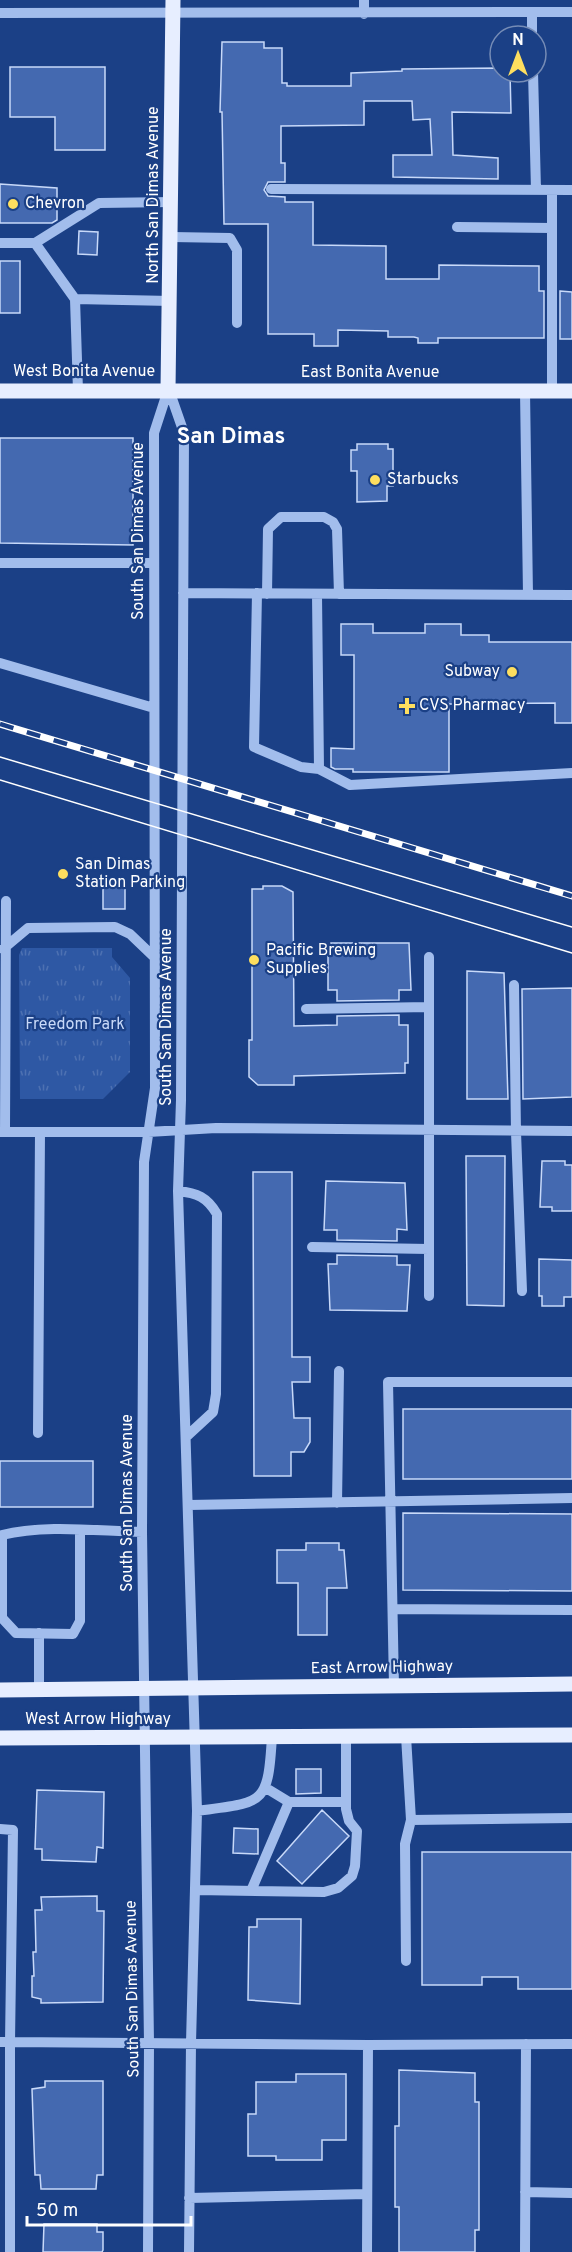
<svg xmlns="http://www.w3.org/2000/svg" width="572" height="2252" viewBox="0 0 572 2252" font-family="Overpass,sans-serif">
	<style>
		.park { fill: url(#park-tufts) }
		.building { fill: #4469b0; stroke: #c8d9f9; stroke-width: 1.5 }
		.lines { fill: none; stroke-linecap: round; stroke-linejoin: round }
		.minor { stroke: #a2bdec; stroke-width: 10 }
		.major { stroke: #e7eeff; stroke-width: 15 }
		.tram { stroke: #fff; stroke-width: 1.5 }
		.rail-casing { stroke: #fff; stroke-width: 7 }
		.rail { stroke: #1b4086; stroke-width: 4.5; stroke-dasharray: 14; stroke-linecap: butt }
		.poi-dot { fill: #fdde5f; stroke: #1b4086; stroke-width: 2 }
		.labels { text-anchor: middle; dominant-baseline: central; stroke-width: 4.5; stroke-linejoin: round; paint-order: stroke }
		.street-label { font-size: 16px; fill: #fff; stroke: #1b4086 }
		.poi-label { font-size: 16px; fill: #fff; stroke: #1b4086; text-anchor: start }
		.park-label { font-size: 16px; fill: #c8d9f9; stroke: #1b4086 }
		.district-label { font-size: 22px; font-weight: bold; fill: #fff; stroke: #1b4086 }
	</style>
	<defs>
		<pattern id="park-tufts" width="24" height="20" patternUnits="userSpaceOnUse" patternTransform="scale(1.5)"><rect width="24" height="20" fill="#2e58a4"/><path d="M3 7l-1-3M5 7V3M7 7l1-3M15 17l-1-3M17 17v-4M19 17l1-3" fill="none" stroke="#4d71b2"/></pattern>
	</defs>
	<rect width="100%" height="100%" fill="#1b4086"/>
	<!-- park -->
	<path class="park" d="M22,948H112V957L130,978V1072L103,1099H20L19,955Z"/>
	<!-- building -->
	<path class="building" d="M222,42H264V48H282V83H287V86H351V73L402,71V69L500,68V72H510L511,113L452,112L453,155L498,158V179L393,177V155H432L430,119L413,120L412,101H364V125L281,126V163H285V182H268L264,190L268,196L285,197V202H313V245L386,246V279H439V265L539,266V291H544V338H438V343H418V338L414,337H388V331L338,330V346H314V334H268V224H224L222,112H220Z
		M10,67H105V150H55V117H10Z
		M0,184L57,188V220L52,223H0Z
		M79,231L98,232L97,255L78,254Z
		M0,261H20V313H0Z
		M560,291L572,292V339H560Z
		M0,438H133V545L0,543Z
		M357,444H388V449H393V486H387V501L357,502V471H351V450H357Z
		M341,624H373V633H425V624H461V635H489V642H572V723H555V703L449,704V772H353V769H335L331,767V748L354,749V655H341Z
		M125,886V909H103V887Z
		M263,886H282L293,892L294,1026L337,1025V1016L399,1015V1025H408V1063H405V1073L294,1076V1085H258L249,1077V1040H252V889H263Z
		M331,943H409L411,990H399V1000L337,1001V990H328V954H331Z
		M467,971L504,973L508,1099H467Z
		M572,988V1097L523,1099L522,989Z
		M466,1156H505L504,1306L467,1305Z
		M542,1161H565V1165H572V1211H552V1207H540Z
		M253,1172H292V1357H310V1382H292L294,1418H310V1442L304,1452H291V1476H254Z
		M326,1181L405,1183L407,1230L397,1229V1241L337,1240V1230H324Z
		M337,1255L397,1256V1265H410L407,1311L330,1310L328,1264H337Z
		M539,1259L572,1260V1297H564V1306H542V1296H539Z
		M403,1409H572V1479H403Z
		M0,1461H93V1507H0Z
		M403,1513L572,1514V1591L403,1590Z
		M306,1543H339V1550H344L347,1588H327V1635H298V1583H277V1550H306Z
		M296,1769H321V1793L296,1794Z
		M37,1790L104,1792L103,1848L97,1847L96,1862L42,1860V1849H35Z
		M322,1810L349,1836L302,1884L277,1861Z
		M234,1828L258,1829V1854L233,1853Z
		M422,1852H572V1989H518V1977H482V1985H422Z
		M97,1896V1911H104L103,2002L41,2003V1999L32,1997V1976H34L33,1952H36L35,1910H42L41,1897Z
		M257,1919H301L300,2004L248,2000L249,1927H257Z
		M399,2070L475,2073V2102H479V2230H475V2252H399V2207H395V2126H399Z
		M296,2074H346V2140H322V2160H276V2156H248V2114H256V2082H296Z
		M45,2081H103V2175H97L96,2189H41L40,2175H35L32,2089L45,2087Z
		M44,2224H97V2232H103V2250L102,2252H43Z"/>
	<g class="lines">
		<!-- minor -->
		<path class="minor" d="M532,12V36
			M0,13L572,12
			M364,14V0
			M533,72L536,190
			M271,189L572,190
			M457,227L552,228
			M172,237L230,238L237,250V323
			M0,243H35L75,299L78,391
			M35,243L99,203L172,202
			M75,299L171,301
			M169,390L184,433L181,1100L178,1191L197,1811L191,2043L189,2252
			M525,391L528,595
			M552,391V190
			M0,563H154
			M183,593L572,595
			M257,593L254,747L301,767L319,769L317,595
			M267,594L268,529L281,517H324L333,522L337,529L339,594
			M0,663L154,708
			M319,769L350,785L572,773
			M3,949L28,928L115,927L130,934L153,956
			M429,957V1296
			M514,985L516,1132L522,1291
			M306,1009L429,1007
			M0,1132H148L216,1128L572,1131
			M5,1132L6,901
			M178,1191C197,1193 207,1197 217,1214L216,1394L213,1412L187,1436
			M312,1247L429,1249
			M38,1433L40,1132
			M337,1503L339,1371
			M189,1505L572,1498
			M80,1531V1621L73,1634L16,1633L2,1618V1535C46,1524 97,1531 142,1532
			M393,1609L572,1610
			M39,1633V1690
			M394,1686L388,1382H572
			M406,1736L411,1820L572,1818
			M266,1788L289,1802H346
			M197,1811C264,1802 268,1806 272,1736
			M0,1829L13,1830L10,2042L368,2045L572,2044
			M196,1890L324,1892L338,1888L352,1876L355,1866L357,1831L349,1821L346,1809V1736
			M251,1891L289,1802
			M406,1961L405,1844L411,1820
			M0,2042H10V2252
			M525,2192L572,2193
			M189,2198L367,2194
			M148,2252L149,2043L142,1532L144,1162L155,1088L154,433L168,390
			M367,2252L368,2045
			M525,2252L526,2044"/>
		<!-- major -->
		<path class="major" d="M168,390L173,0
			M0,391H572
			M0,1690L572,1684
			M0,1738L572,1735"/>
		<!-- tram -->
		<path class="tram" d="M0,757L572,927
			M0,780L572,953"/>
		<defs>
			<path id="rail" d="M0,724L572,896"/>
		</defs>
		<!-- rail casing -->
		<use href="#rail" class="rail-casing"/>
		<!-- rail -->
		<use href="#rail" class="rail"/>
	</g>
	<!-- markers -->
	<g class="poi-dot">
		<circle cx="13" cy="204" r="6"/>
		<circle cx="375" cy="480" r="6"/>
		<circle cx="512" cy="672" r="6"/>
		<path d="M404 697h6v6h6v6h-6v6h-6v-6h-6v-6h6z"/>
		<circle cx="63" cy="874" r="6"/>
		<circle cx="254" cy="960" r="6"/>
	</g>
	<g class="labels">
		<!-- street labels -->
		<g class="street-label">
			<text transform="translate(154 195) rotate(-90)">North San Dimas Avenue</text>
			<text x="84" y="372">West Bonita Avenue</text>
			<text x="370" y="373">East Bonita Avenue</text>
			<text transform="translate(139 531) rotate(-90)">South San Dimas Avenue</text>
			<text transform="translate(167 1017) rotate(-90)">South San Dimas Avenue</text>
			<text transform="translate(128 1503) rotate(-90)">South San Dimas Avenue</text>
			<text transform="translate(382 1668) rotate(-1)">East Arrow Highway</text>
			<text x="98" y="1720">West Arrow Highway</text>
			<text transform="translate(133 1989) rotate(-91)">South San Dimas Avenue</text>
		</g>
		<!-- poi labels -->
		<g class="poi-label">
			<text x="25" y="204">Chevron</text>
			<text x="387" y="480">Starbucks</text>
			<text x="500" y="672" text-anchor="end">Subway</text>
			<text x="419" y="706">CVS Pharmacy</text>
			<text x="75" y="865">San Dimas<tspan x="75" dy="18">Station Parking</tspan></text>
			<text x="266" y="951">Pacific Brewing<tspan x="266" dy="18">Supplies</tspan></text>
		</g>
		<!-- park labels -->
		<g class="park-label">
			<text x="75" y="1025">Freedom Park</text>
		</g>
		<!-- district labels -->
		<g class="district-label">
			<text x="231" y="437">San Dimas</text>
		</g>
	</g>
	<!-- north arrow -->
	<g transform="translate(518 54)"><circle r="28" fill="#1b4086" stroke="#768cb6" stroke-width="1.5"/>
	<path d="M0-4.5L10 22L0 15L-10 22Z" fill="#fdde5f"/>
	<text y="-9" font-size="16" font-weight="bold" text-anchor="middle" fill="#ffffff">N</text>
	</g>
	<!-- scale -->
	<path d="M27 2216v9h164v-9" fill="none" stroke="#ffffff" stroke-width="3"/>
	<text x="36" y="2216" font-size="18" fill="#ffffff" stroke="#1b4086" stroke-width="4.5" paint-order="stroke">50 m</text>
</svg>
